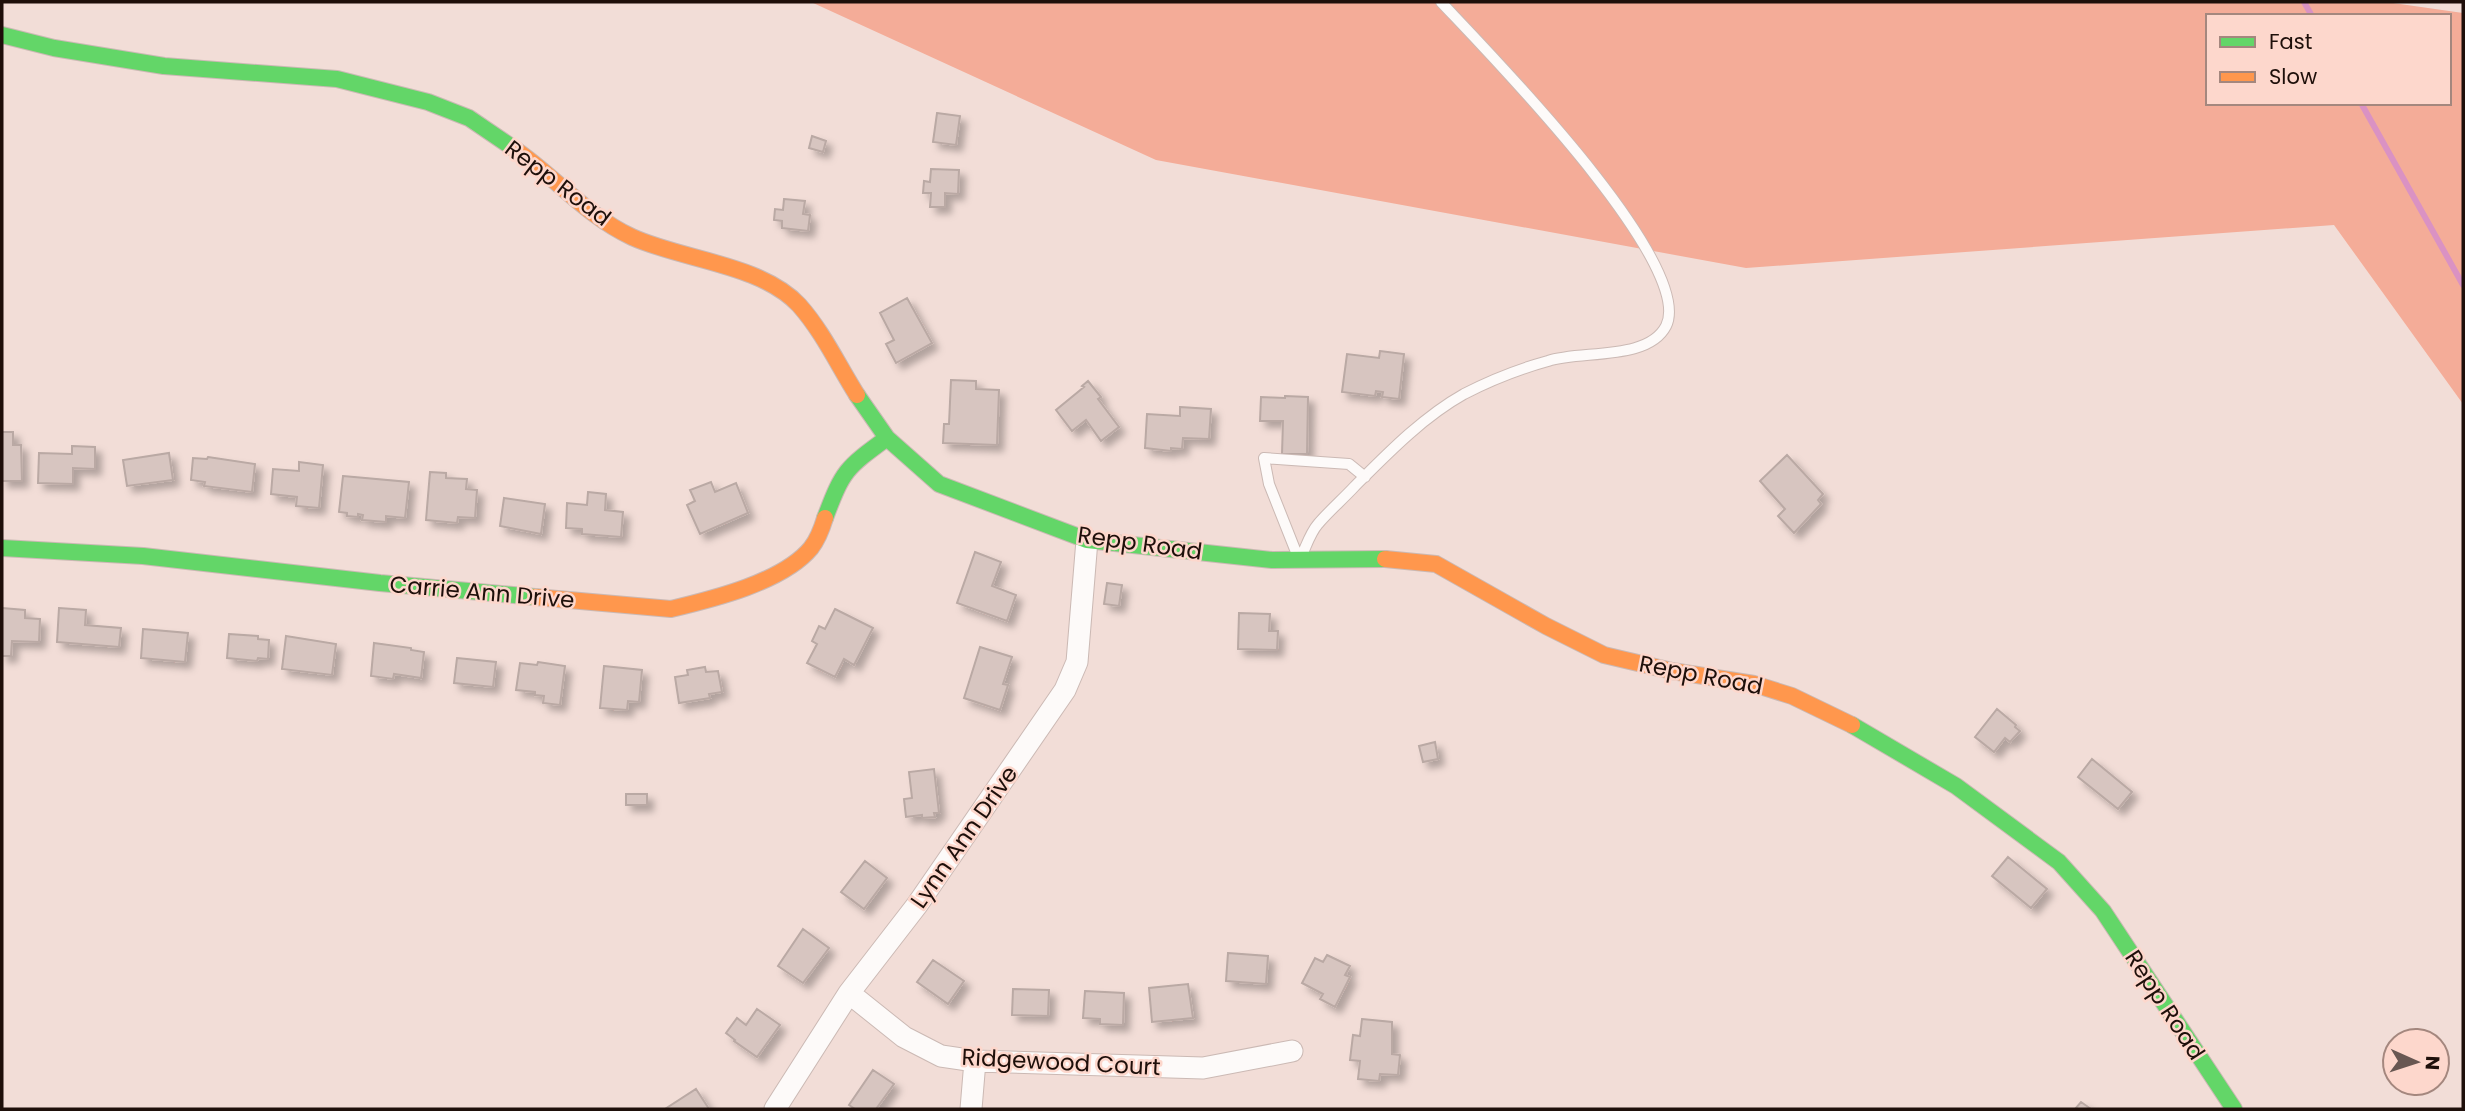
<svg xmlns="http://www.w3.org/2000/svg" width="2465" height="1111" viewBox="0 0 2465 1111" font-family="Poppins,sans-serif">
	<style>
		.forest { fill: #f4ac98; fill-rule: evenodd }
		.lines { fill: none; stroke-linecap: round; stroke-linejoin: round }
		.stream { stroke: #da92c3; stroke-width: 6 }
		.building { fill: #d7c5c0; stroke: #baa9a4; stroke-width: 2; filter: url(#shadow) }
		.lane-casing { stroke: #cbb9b4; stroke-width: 12 }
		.street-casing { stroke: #cbb9b4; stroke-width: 23 }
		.fast-casing { stroke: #cbb9b4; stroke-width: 18 }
		.slow-casing { stroke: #cbb9b4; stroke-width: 18 }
		.lane { stroke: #fdfaf9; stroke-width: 10 }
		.street { stroke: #fdfaf9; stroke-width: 21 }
		.fast { stroke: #63d668; stroke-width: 16 }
		.slow { stroke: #ff974d; stroke-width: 16 }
		.labels { text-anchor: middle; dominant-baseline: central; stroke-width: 5; stroke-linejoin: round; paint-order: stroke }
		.street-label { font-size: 23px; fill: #1e0f0a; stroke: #fdd7cc }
	</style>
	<defs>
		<filter id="shadow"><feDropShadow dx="6" dy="6" stdDeviation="3.5" flood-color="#0004"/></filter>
	</defs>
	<rect width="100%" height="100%" fill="#f2ddd7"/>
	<!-- forest -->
	<path class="forest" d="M811,2H2386L2463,13V404L2334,225L1746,268L1156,160ZM2208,16H2449V103H2208Z"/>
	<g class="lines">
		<!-- stream -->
		<path class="stream" d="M2304,2L2312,16
			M2361,103L2463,285"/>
	</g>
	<!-- building -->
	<path class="building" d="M937,113L960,116L956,145L933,142Z
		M812,136L826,141L823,152L809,148Z
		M931,169L959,170L958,194L945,193V207H930L931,193H923L924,181L930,182Z
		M784,199L805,201L803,214L810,215L808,231L782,228V221L774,220L775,209L783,210Z
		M907,298L932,343L896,363L886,344L894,340L880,313Z
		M1380,351L1404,354L1399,399L1382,397L1383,392L1376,391L1375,396L1342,392L1347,354L1379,358Z
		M951,380L976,381V389L999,390L997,445L943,443L944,424H949Z
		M1088,381L1101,397L1098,399L1119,427L1101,441L1086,420L1072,431L1056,410L1084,387L1082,386Z
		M1285,396L1308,397L1307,454H1282L1283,421H1260L1261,397L1285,398Z
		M1180,407L1211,409L1209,439L1183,438L1182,449L1171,448V451L1145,448L1147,414L1180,416Z
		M2,432H13V445H21L22,481H2Z
		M72,446L95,447V469L73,468V484L38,483L39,453L72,454Z
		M169,453L173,480L127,486L123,460Z
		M1787,455L1823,494L1818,500L1821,504L1794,533L1778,516L1785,509L1760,481Z
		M208,457L255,464L252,492L204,486L205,482L191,480L193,458L207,459Z
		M299,462L323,465L319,508L296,506L297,497L271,494L273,469L299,471Z
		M430,472L446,473V478L467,479L466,489L477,490L475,518L458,517L457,523L426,520Z
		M343,476L409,482L405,518L386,516V522L362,520L363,515L358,514V517L347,516V513L339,512Z
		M711,482L715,492L736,483L748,513L700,534L687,505L695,501L690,490Z
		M588,492L606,494L605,510L623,512L621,537L582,534V529L566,528L567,503L587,505Z
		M504,498L545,504L541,534L500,526Z
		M975,552L1001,562L992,586L1016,595L1007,621L957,603Z
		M1107,583L1122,585L1119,606L1104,604Z
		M2,608L25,610V618L40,619L39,642L12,641L11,656H2Z
		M59,608L86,610L85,625L121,628L119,647L57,642Z
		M835,609L873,628L854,665L844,659L835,677L807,663L817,644L812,641L819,626L825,629Z
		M1239,613L1270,614L1269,631H1278L1277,650L1238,649Z
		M143,629L188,633L185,662L141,658Z
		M229,634L258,636V639L269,640L268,659L258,658L257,661L227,658Z
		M286,636L336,644L332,675L282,669Z
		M374,643L411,648V650L424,652L421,678L394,674L393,679L371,676Z
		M980,647L1012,657L1003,684L1008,685L1000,710L964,698Z
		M457,658L496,662L493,687L454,683Z
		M538,662L565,666L560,705L543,703L544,696L535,695V692L516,690L520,663L537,665Z
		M604,666L642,670L639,702L628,701L627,710L600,708Z
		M705,667L706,672L718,671L722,692L709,694L710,698L679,703L675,677L688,675L687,670Z
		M1997,709L2016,725L2015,727L2020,731L2010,742L2005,738L1994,752L1975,737Z
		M1435,742L1438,759L1423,762L1419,746Z
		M2092,759L2132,792L2118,809L2078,777Z
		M934,769L939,813H934L935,817L922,818V815L906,817L904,799L912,798L909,772Z
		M626,794H647V805H626Z
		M2008,857L2047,889L2031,908L1992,876Z
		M865,861L887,878L864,909L841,892Z
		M803,929L829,948L803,983L778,966Z
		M1228,953L1268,956L1266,984L1226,981Z
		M1327,955L1350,966L1345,975L1350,977L1335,1007L1320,999L1323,994L1302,983L1315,958L1323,962Z
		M933,960L964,981L948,1004L917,982Z
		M1188,984L1193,1018L1152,1022L1149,988Z
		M1013,989L1049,990L1048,1016L1012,1015Z
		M1085,991L1124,993L1123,1025L1100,1024V1019L1083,1018Z
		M757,1009L780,1025L757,1057L734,1041L735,1040L726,1033L737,1018L746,1025Z
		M1362,1019L1392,1022V1054L1400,1055L1398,1075L1380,1074L1379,1081L1358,1079L1360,1061L1350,1060L1353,1035L1360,1036Z
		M873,1070L894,1084L876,1109H855L849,1105Z
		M696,1089L709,1109H665Z
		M2081,1102L2091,1109H2075Z"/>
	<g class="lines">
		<defs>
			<path id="lane" d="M1298,557L1269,484L1264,458L1349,464L1365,477
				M1301,557C1306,547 1310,533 1318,524C1329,511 1343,499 1355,486C1388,453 1423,417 1464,394C1491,380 1519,369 1548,361C1581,350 1648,361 1666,326C1697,264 1485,49 1441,2"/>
			<path id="street" d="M849,993L904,1037L941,1056L975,1061L1203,1068L1292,1051
				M775,1109L849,993L917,905L1065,690L1077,662L1087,540
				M971,1109L975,1061"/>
			<path id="fast" d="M2,35L54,48L164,66L337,79L428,102L469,118L516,150
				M857,395L887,438L939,484L1087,540L1272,560L1385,559
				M825,518C843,470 846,468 887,438
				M2,548L143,556L380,583L535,597
				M1852,725L1956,786L2059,862L2103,911L2234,1109"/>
			<path id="slow" d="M516,150C556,178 587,216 632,237C682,260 761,264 799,305C823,332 838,365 857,395
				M1385,559L1436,564L1546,626L1604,655L1672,671L1754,684L1792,696L1852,725
				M535,597L671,609C713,599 783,582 811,548C818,539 822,528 825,518"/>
		</defs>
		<!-- lane casing -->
		<use href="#lane" class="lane-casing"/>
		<!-- street casing -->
		<use href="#street" class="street-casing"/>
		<!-- fast casing -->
		<use href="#fast" class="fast-casing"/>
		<!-- slow casing -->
		<use href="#slow" class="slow-casing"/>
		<!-- lane -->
		<use href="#lane" class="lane"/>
		<!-- street -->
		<use href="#street" class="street"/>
		<!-- fast -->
		<use href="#fast" class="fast"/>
		<!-- slow -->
		<use href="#slow" class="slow"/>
	</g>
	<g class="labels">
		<!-- street labels -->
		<g class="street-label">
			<text transform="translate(558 183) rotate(37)">Repp Road</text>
			<text transform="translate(1140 543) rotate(8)">Repp Road</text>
			<text transform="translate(482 592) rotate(5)">Carrie Ann Drive</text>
			<text transform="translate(1701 675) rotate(11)">Repp Road</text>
			<text transform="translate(964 837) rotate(-55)">Lynn Ann Drive</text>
			<text transform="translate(2165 1005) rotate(57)">Repp Road</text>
			<text transform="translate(1061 1062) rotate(3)">Ridgewood Court</text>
		</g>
	</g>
	<!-- border -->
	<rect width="2465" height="1111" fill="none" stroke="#1e0f0a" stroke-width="7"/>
	<!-- legend -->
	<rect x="2206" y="14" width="245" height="91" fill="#fdd7cc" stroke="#a4877e" stroke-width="2"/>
	<rect x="2220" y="37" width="35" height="10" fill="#63d668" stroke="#a4877e" stroke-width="2"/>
	<text x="2269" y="49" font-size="21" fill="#1e0f0a">Fast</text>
	<rect x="2220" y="72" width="35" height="10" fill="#ff974d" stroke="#a4877e" stroke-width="2"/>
	<text x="2269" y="84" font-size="21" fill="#1e0f0a">Slow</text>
	<!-- north arrow -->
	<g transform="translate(2416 1062) rotate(93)"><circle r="33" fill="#fdd7cc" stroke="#a4877e" stroke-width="2"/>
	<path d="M0-5L12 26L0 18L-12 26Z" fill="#685752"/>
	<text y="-10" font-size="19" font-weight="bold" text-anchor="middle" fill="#1e0f0a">N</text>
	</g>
</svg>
